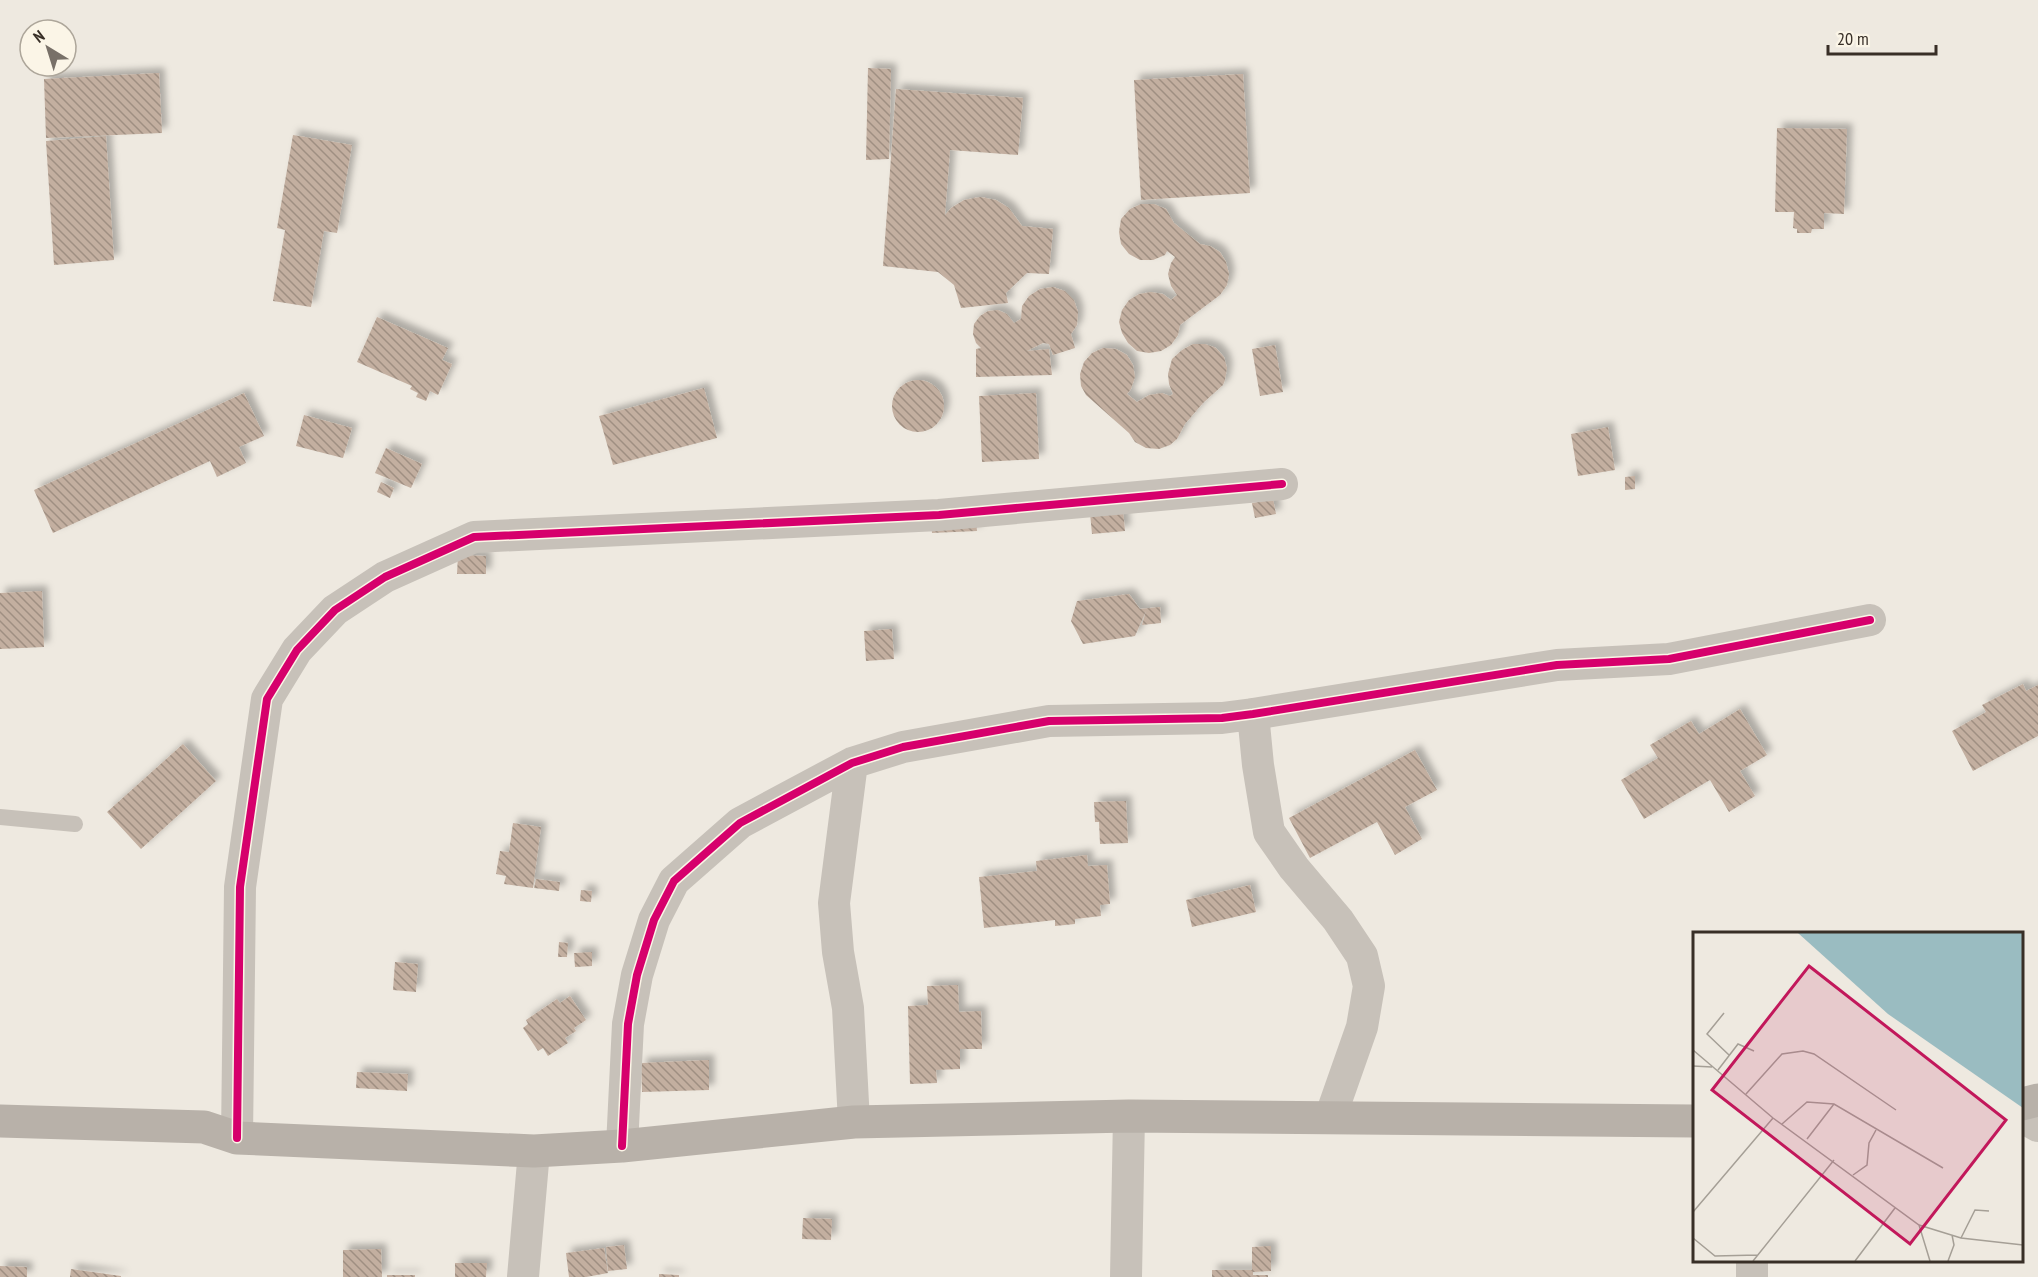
<svg xmlns="http://www.w3.org/2000/svg" width="2038" height="1277" viewBox="0 0 2038 1277" font-family="'PT Sans Narrow',sans-serif">
	<style>
		.building { fill: url(#building-back-hatch); filter: url(#shadow) }
		.lines { fill: none; stroke-linecap: round; stroke-linejoin: round }
		.lane { stroke: #c7c1b9; stroke-width: 16 }
		.street { stroke: #c7c1b9; stroke-width: 32 }
		.secondary { stroke: #b8b1a9; stroke-width: 33 }
		.cycleway-casing { stroke: #fbf5e7; stroke-width: 11 }
		.cycleway { stroke: #d6006c; stroke-width: 8 }
		.inset-road { fill: none; stroke: #a59f96; stroke-width: 1.5 }
		.view { fill: #c2185b; fill-opacity: 0.15; stroke: #c2185b; stroke-width: 3 }
		.inset-edge { fill: none; stroke: #382f27; stroke-width: 3 }
	</style>
	<defs>
		<pattern id="building-back-hatch" width="6" height="6" patternUnits="userSpaceOnUse" patternTransform="scale(1.5)"><rect width="6" height="6" fill="#c3afa0"/><path d="M-1 5l2 2M0 0l6 6M5-1l2 2" fill="none" stroke="#9f8f82"/></pattern>
		<filter id="shadow"><feDropShadow dx="5.5" dy="-5.5" stdDeviation="3" flood-color="#0004"/></filter>
	</defs>
	<rect width="100%" height="100%" fill="#eee9e0"/>
	<!-- building -->
	<path class="building" d="M868,68L891,69L889,159L866,160Z
		M159,73L162,133L46,138L44,79Z
		M1243,74L1250,193L1141,200L1134,80Z
		M896,89L1023,98L1018,155L950,150L945,215L951,208L964,200L980,197L996,200L1009,208L1022,226L1053,229L1049,274L1027,273L1006,293L1008,303L961,308L954,285L938,272L883,266Z
		M1777,128L1847,129L1844,214L1824,213V229H1812L1811,233H1797V229L1793,228L1794,212H1775Z
		M293,135L352,145L337,233L324,231L311,307L273,301L285,230L277,228Z
		M106,136L114,260L54,265L46,141Z
		M1141,204H1154L1166,209L1174,223L1200,244L1210,246L1220,252L1226,262L1229,274L1227,285L1220,295L1180,325L1178,335L1171,345L1161,351L1149,353L1137,351L1128,343L1122,333L1119,322L1122,310L1129,300L1139,294L1151,292L1163,294L1171,300L1177,295L1171,286L1168,274L1171,263L1175,257L1167,251L1165,255L1153,260H1140L1129,254L1121,244L1119,232L1121,219L1130,209Z
		M1053,287L1065,291L1074,300L1078,312L1077,325L1071,334L1075,348L1053,355L1049,344L1043,343L1027,351L1049,349L1052,375L976,377V349L981,348L976,343L973,334L974,324L980,316L988,311L998,310L1007,314L1014,323L1021,319L1022,306L1029,296L1040,289Z
		M377,317L448,348L442,360L452,364L438,395L430,391L426,401L416,397L418,393L410,389L412,386L357,362Z
		M1193,344H1205L1216,348L1224,357L1227,368L1225,380L1223,385L1203,403L1185,424L1177,439L1170,445L1159,449L1146,448L1135,442L1129,433L1086,395L1081,386L1080,374L1084,362L1092,353L1103,348L1116,349L1127,355L1133,365L1135,377L1131,389L1127,394L1137,402L1149,395L1162,393L1170,396L1173,394L1169,384L1168,374L1172,359L1182,350Z
		M1275,345L1283,392L1260,396L1252,349Z
		M892 406a26 26 0 1 1 52 0a26 26 0 1 1-52 0Z
		M704,388L717,438L613,465L599,416Z
		M244,393L264,436L239,447L246,463L217,477L210,461L53,533L34,490Z
		M1036,393L1039,459L982,462L979,396Z
		M304,415L352,428L343,458L296,446Z
		M1608,427L1615,470L1578,476L1571,434Z
		M386,448L422,464L411,488L375,473Z
		M1635,476V489L1625,490V477Z
		M381,482L394,488L390,498L377,492Z
		M1273,499L1276,514L1255,518L1252,503Z
		M1123,510L1125,531L1092,534L1090,513Z
		M976,520L977,531L932,533L931,523Z
		M458,555L486,556V574H457Z
		M42,591L44,647L0,649V593Z
		M1129,594L1140,609L1160,607L1161,623L1142,625L1146,611L1135,636L1083,644L1071,621L1077,601Z
		M892,629L894,659L866,661L864,631Z
		M2023,684L2026,691L2038,685V736L1973,771L1952,731L1986,712L1982,705Z
		M1740,709L1767,755L1740,771L1755,796L1729,812L1710,780L1644,819L1621,780L1658,758L1650,745L1691,721L1699,734Z
		M183,744L216,781L141,849L107,812Z
		M1415,750L1437,790L1405,807L1422,839L1395,855L1377,822L1310,858L1289,818Z
		M1126,801L1128,843L1100,844L1099,822H1095L1094,802Z
		M513,823L541,827L533,888L504,884L506,876L496,874L500,851L509,852Z
		M1087,855L1088,866L1107,865L1110,904L1100,905L1101,916L1075,919V924L1055,926V920L984,928L979,877L1037,871L1036,861Z
		M536,879L560,882L559,891L534,888Z
		M1250,885L1256,912L1192,927L1186,900Z
		M581,890L592,891L591,902L580,901Z
		M559,942L568,943L567,957H558Z
		M592,952V966L575,967L574,953Z
		M395,962L418,964L416,992L393,990Z
		M958,985L959,1012L981,1011L982,1049H960V1069L936,1070L937,1083L910,1084L908,1006L928,1005L927,986Z
		M570,996L586,1020L574,1028L576,1031L565,1038L568,1043L548,1056L543,1048L538,1051L523,1028L528,1024L526,1020L557,999L560,1003Z
		M709,1060V1090L642,1092L641,1063Z
		M357,1072L408,1074L407,1091L356,1088Z
		M803,1218L832,1219L831,1240L802,1239Z
		M624,1245L627,1269L608,1271L606,1247Z
		M1271,1246V1271L1253,1272V1275H1268V1277H1212V1270H1252V1247Z
		M604,1248L608,1273L586,1277H569L566,1253Z
		M381,1249L382,1277H343V1250Z
		M455,1263H487L486,1277H455Z
		M0,1266L27,1267V1277H0Z
		M71,1269L121,1276V1277H70Z
		M659,1274L679,1275V1277H659Z
		M387,1275H415V1277H387Z"/>
	<g class="lines">
		<!-- lane -->
		<path class="lane" d="M0,817L75,824"/>
		<!-- street -->
		<path class="street" d="M1253,714L1258,765L1269,832L1294,868L1338,920L1362,956L1369,986L1362,1027L1330,1118
			M852,763L834,903L838,952L848,1008L854,1122
			M2022,1117L2038,1126
			M237,1138L240,887L267,699L297,650L335,610L385,577L474,537L939,515L1282,484
			M622,1146L628,1024L637,975L654,920L674,881L740,823L852,763L903,747L1049,721L1222,718L1253,714L1557,665L1669,659L1870,620
			M1752,1260V1277
			M523,1277L534,1151
			M1126,1277L1129,1116"/>
		<!-- secondary -->
		<path class="secondary" d="M2022,1104L2038,1100
			M0,1121L204,1127L237,1138L534,1151L622,1146L854,1122L1129,1116L1694,1121"/>
		<defs>
			<path id="cycleway" d="M237,1138L240,887L267,699L297,650L335,610L385,577L474,537L939,515L1282,484
				M622,1146L628,1024L637,975L654,920L674,881L740,823L852,763L903,747L1049,721L1222,718L1253,714L1557,665L1669,659L1870,620"/>
		</defs>
		<!-- cycleway casing -->
		<use href="#cycleway" class="cycleway-casing"/>
		<!-- cycleway -->
		<use href="#cycleway" class="cycleway"/>
	</g>
	<!-- overview -->
	<g transform="translate(1693 932)">
		<rect width="330" height="330" fill="#eee9e0"/>
		<path d="M105,1H330V176L195,82Z" fill="#9abcc1"/>
		<path class="inset-road" d="M31,81L14,102L36,123M0,118L80,186L226,293L268,306L330,313M0,134L19,135M25,138L45,112L61,119M53,162L89,122L110,119L121,122L203,178M89,192L114,170L141,172L250,236M114,207L141,172M160,243L174,233L176,211L183,198M0,280L80,186M226,293L237,329M0,306L22,324L65,323M268,306L282,278L296,279M60,329L141,228M162,329L202,276M255,329L261,313L259,303"/>
		<path class="view" d="M116,34L313,188L217,312L19,158Z"/>
		<rect width="330" height="330" class="inset-edge"/>
	</g>
	<!-- north arrow -->
	<g transform="translate(48 48) rotate(322)"><circle r="28" fill="#fbf5e7" stroke="#ada69a" stroke-width="1.5"/>
	<path d="M0-4.5L10 22L0 15L-10 22Z" fill="#787068"/>
	<text y="-9" font-size="16" font-weight="bold" text-anchor="middle" fill="#382f27">N</text>
	</g>
	<!-- scale -->
	<path d="M1828 45v9h108v-9" fill="none" stroke="#382f27" stroke-width="3"/>
	<text x="1837" y="45" font-size="18" fill="#382f27" stroke="#fbf5e7" stroke-width="4.5" paint-order="stroke">20 m</text>
</svg>
